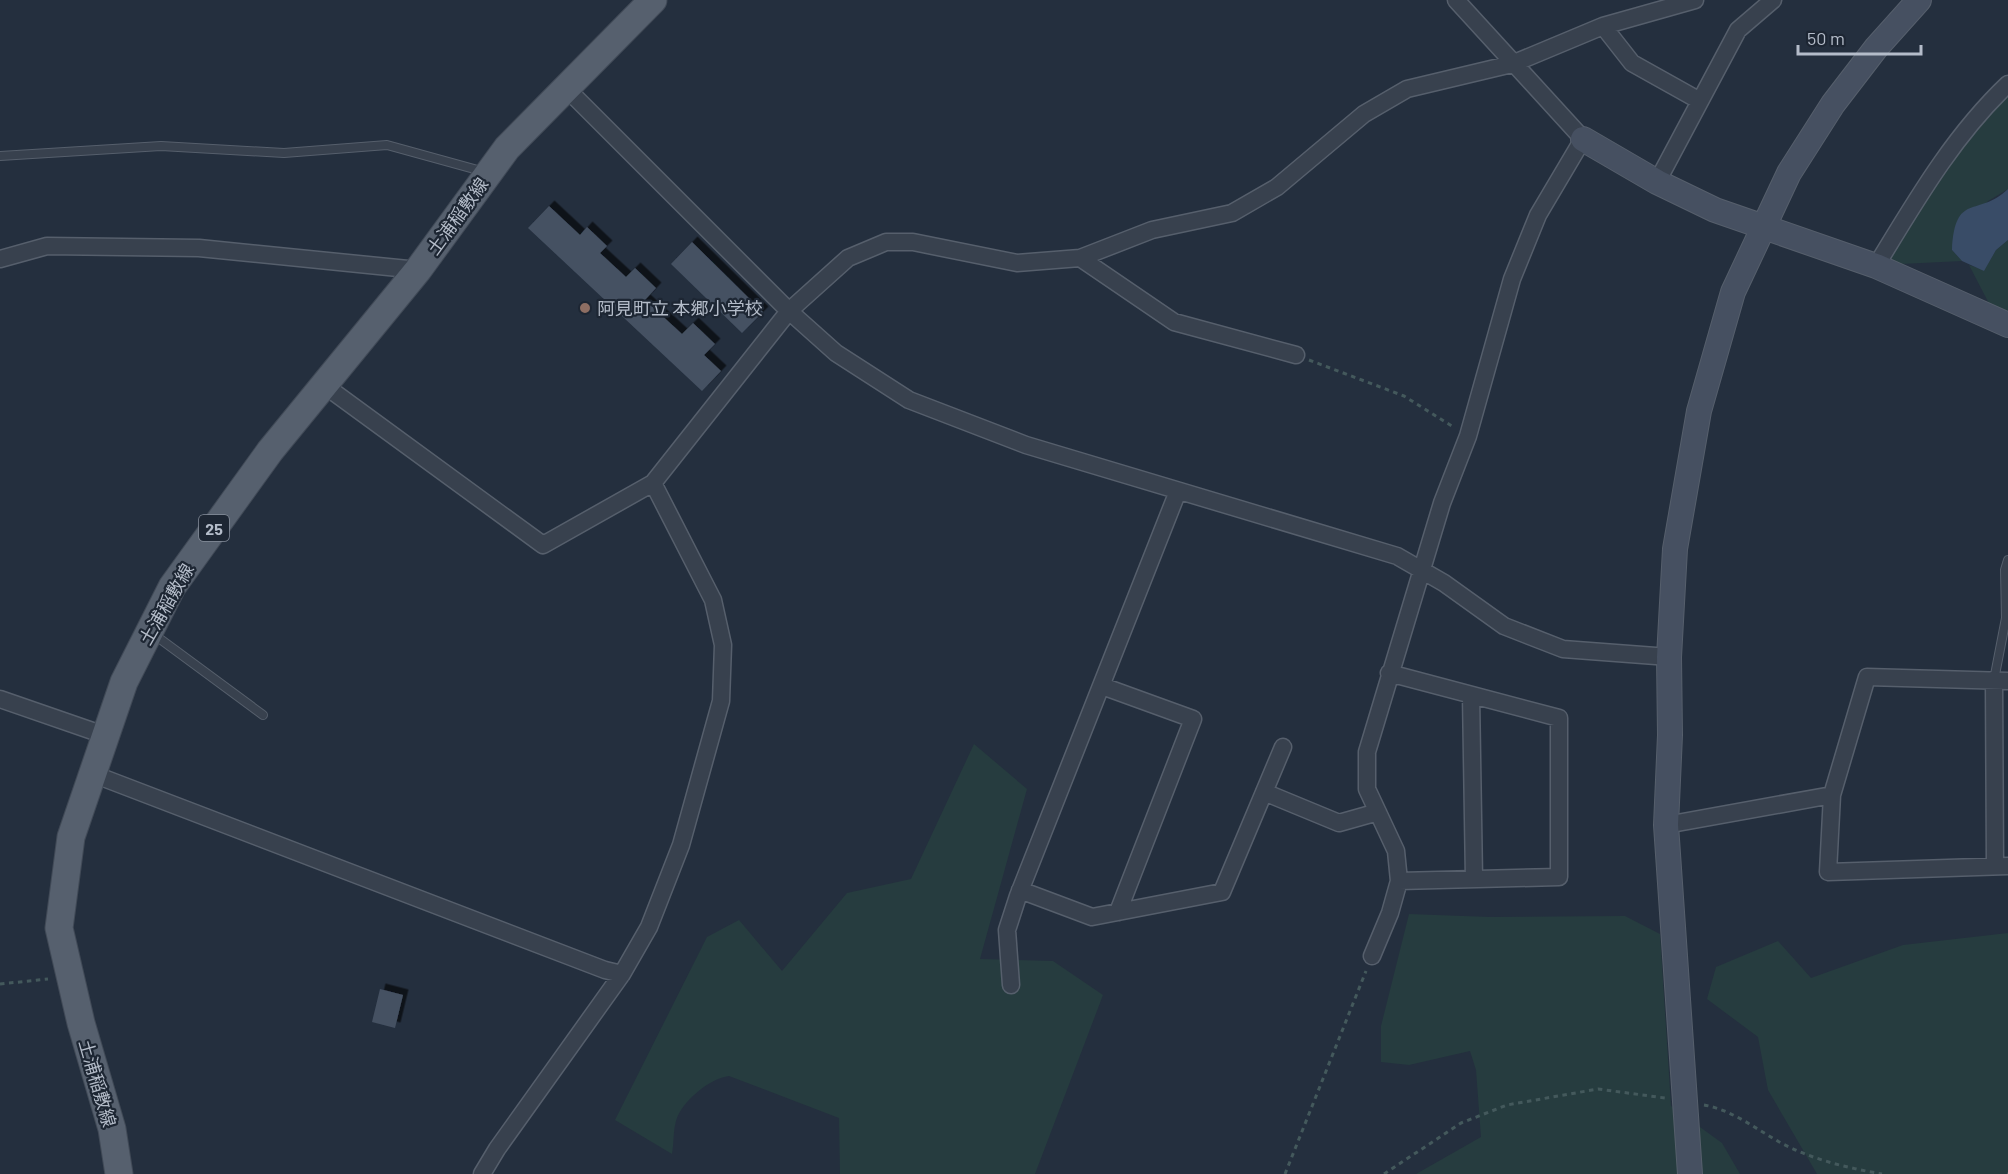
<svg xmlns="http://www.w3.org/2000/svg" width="2008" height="1174" viewBox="0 0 2008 1174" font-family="Barlow,'Noto Sans JP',sans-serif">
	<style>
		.green { fill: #263c3f }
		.water { fill: #394c67 }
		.building { fill: #455162; filter: url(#shadow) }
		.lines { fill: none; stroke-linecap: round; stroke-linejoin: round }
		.lane-casing { stroke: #565f6c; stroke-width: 10 }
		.street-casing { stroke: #565f6c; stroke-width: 19 }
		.secondary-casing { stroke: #565f6c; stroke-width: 26 }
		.primary-casing { stroke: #414a57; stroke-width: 29 }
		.path { stroke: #44595c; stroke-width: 3; stroke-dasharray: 4.5 4.5; stroke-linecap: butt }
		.lane { stroke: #38414e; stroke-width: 8 }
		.street { stroke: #38414e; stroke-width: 16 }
		.secondary { stroke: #465061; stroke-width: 24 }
		.primary { stroke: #56606e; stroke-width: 27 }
		.education-dot { fill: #8d6e63; stroke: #1d2633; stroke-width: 2 }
		.labels { text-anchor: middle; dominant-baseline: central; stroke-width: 4.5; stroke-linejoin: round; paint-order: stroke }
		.shield { fill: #1d2633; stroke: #878f9c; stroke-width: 1.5 }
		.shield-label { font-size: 16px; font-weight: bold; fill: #b4bcc9 }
		.street-label { font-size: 18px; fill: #b4bcc9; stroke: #1d2633 }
		.poi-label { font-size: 18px; fill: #b4bcc9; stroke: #1d2633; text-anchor: start }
	</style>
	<defs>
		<filter id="shadow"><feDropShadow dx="5.5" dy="-5.5" stdDeviation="0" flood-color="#0009"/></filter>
	</defs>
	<rect width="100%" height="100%" fill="#242f3e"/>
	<!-- green -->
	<path class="green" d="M2008,92V189L1988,201L1952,250L1962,261L1881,265L1933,183L1996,104Z
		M2008,240V321L1996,317L1969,265L1984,270L1996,250Z
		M974,744L1027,789L980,959L1053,961L1103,995L1035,1174H840L839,1118L729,1076C710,1078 681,1102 676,1121C673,1131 674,1144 672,1154L615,1120L707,937L739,920L782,971L847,893L911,879Z
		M1409,914L1490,917L1625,916L1660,934L1671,1106L1722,1143L1740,1174H1416L1481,1137L1476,1070L1470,1051L1409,1065L1381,1062V1026Z
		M2008,933V1174H1817L1768,1090L1758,1037L1707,999L1716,967L1778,941L1811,978L1903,945Z"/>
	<!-- water -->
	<path class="water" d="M2008,189V240L1996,250L1984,271L1962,261L1952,250C1955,191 1978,218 2008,189Z"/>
	<!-- building -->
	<path class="building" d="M549,206L580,235L587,227L607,246L600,253L626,277L635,268L656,288L645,300L682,334L693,323L715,344L704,355L721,371L702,391L528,228Z
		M692,242L763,312L742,333L671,264Z
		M380,989L403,995L395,1028L372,1022Z"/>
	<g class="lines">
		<defs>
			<path id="lane" d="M0,156L161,146L284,153L387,145L485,172
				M152,633L263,715
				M1994,680L2006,618L2005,570L2008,560"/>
			<path id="street" d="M1603,26L1632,63L1700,101
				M567,89L789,311L836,353L909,400L1026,445L1397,556L1444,583L1504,626L1563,649L1669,657
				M1657,182L1738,30L1773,0
				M1080,258L1174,322L1296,355
				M0,259L47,246L199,248L418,270
				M1876,266C1915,202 1953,136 2008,84
				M324,385L543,545L653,483L789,311L848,258L886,242H913L1017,263L1080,258L1152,230L1232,213L1277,187L1364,114L1407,89L1512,64L1603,26L1695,0
				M1389,673L1559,718V877L1399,881
				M1994,680L1995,866
				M2008,681L1867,677L1832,795L1828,872L2008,866
				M1102,686L1193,719L1118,912
				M1471,695L1474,879
				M0,699L107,736
				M93,774L605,970L622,974
				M1264,792L1339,823L1378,812
				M1666,825L1832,795
				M1020,890L1092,917L1222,892L1283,747
				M1372,956L1390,913L1399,881L1396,851L1367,789V752L1442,503L1468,436L1512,279L1538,215L1583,139L1456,0
				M1011,985L1007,930L1018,896L1178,491
				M482,1174L497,1149L622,974L649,927L681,845L721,701L723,645L713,600L653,483"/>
			<path id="secondary" d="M1583,139L1657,182L1715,210L1876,266L2008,325
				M1690,1174L1666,825L1670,735L1669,657L1675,549L1699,411L1733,292L1789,173L1833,104L1876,48L1919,0"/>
			<path id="primary" d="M119,1174L112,1129L81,1023L59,928L71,837L124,682L172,587L270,451L418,270L507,148L653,0"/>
		</defs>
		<!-- lane casing -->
		<use href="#lane" class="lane-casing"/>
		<!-- street casing -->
		<use href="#street" class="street-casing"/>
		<!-- secondary casing -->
		<use href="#secondary" class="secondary-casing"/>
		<!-- primary casing -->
		<use href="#primary" class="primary-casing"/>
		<!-- path -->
		<path class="path" d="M1309,360L1404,396L1455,428
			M0,984L48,979
			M1704,1105C1733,1110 1757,1130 1783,1144C1814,1160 1848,1168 1882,1174
			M1285,1174L1366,971
			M1384,1174L1461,1123L1507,1105L1598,1089L1665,1098
			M2007,1174H2008"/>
		<!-- lane -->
		<use href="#lane" class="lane"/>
		<!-- street -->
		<use href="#street" class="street"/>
		<!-- secondary -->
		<use href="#secondary" class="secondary"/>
		<!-- primary -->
		<use href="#primary" class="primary"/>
	</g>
	<!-- markers -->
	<circle class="education-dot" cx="585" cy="308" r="6"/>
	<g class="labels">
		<!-- shield labels -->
		<rect class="shield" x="199" y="515" width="30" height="26" rx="4.5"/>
		<g class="shield-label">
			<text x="214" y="528">25</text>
		</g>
		<!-- street labels -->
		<g class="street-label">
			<text transform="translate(457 216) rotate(-54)">土浦稲敷線</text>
			<text transform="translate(166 604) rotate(-60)">土浦稲敷線</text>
			<text transform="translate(98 1083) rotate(74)">土浦稲敷線</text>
		</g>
		<!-- poi labels -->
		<g class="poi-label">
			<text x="597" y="308">阿見町立 本郷小学校</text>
		</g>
	</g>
	<!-- scale -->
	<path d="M1798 45v9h123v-9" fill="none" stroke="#b4bcc9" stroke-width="3"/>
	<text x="1807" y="45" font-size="18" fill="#b4bcc9" stroke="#1d2633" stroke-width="4.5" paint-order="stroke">50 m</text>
</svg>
